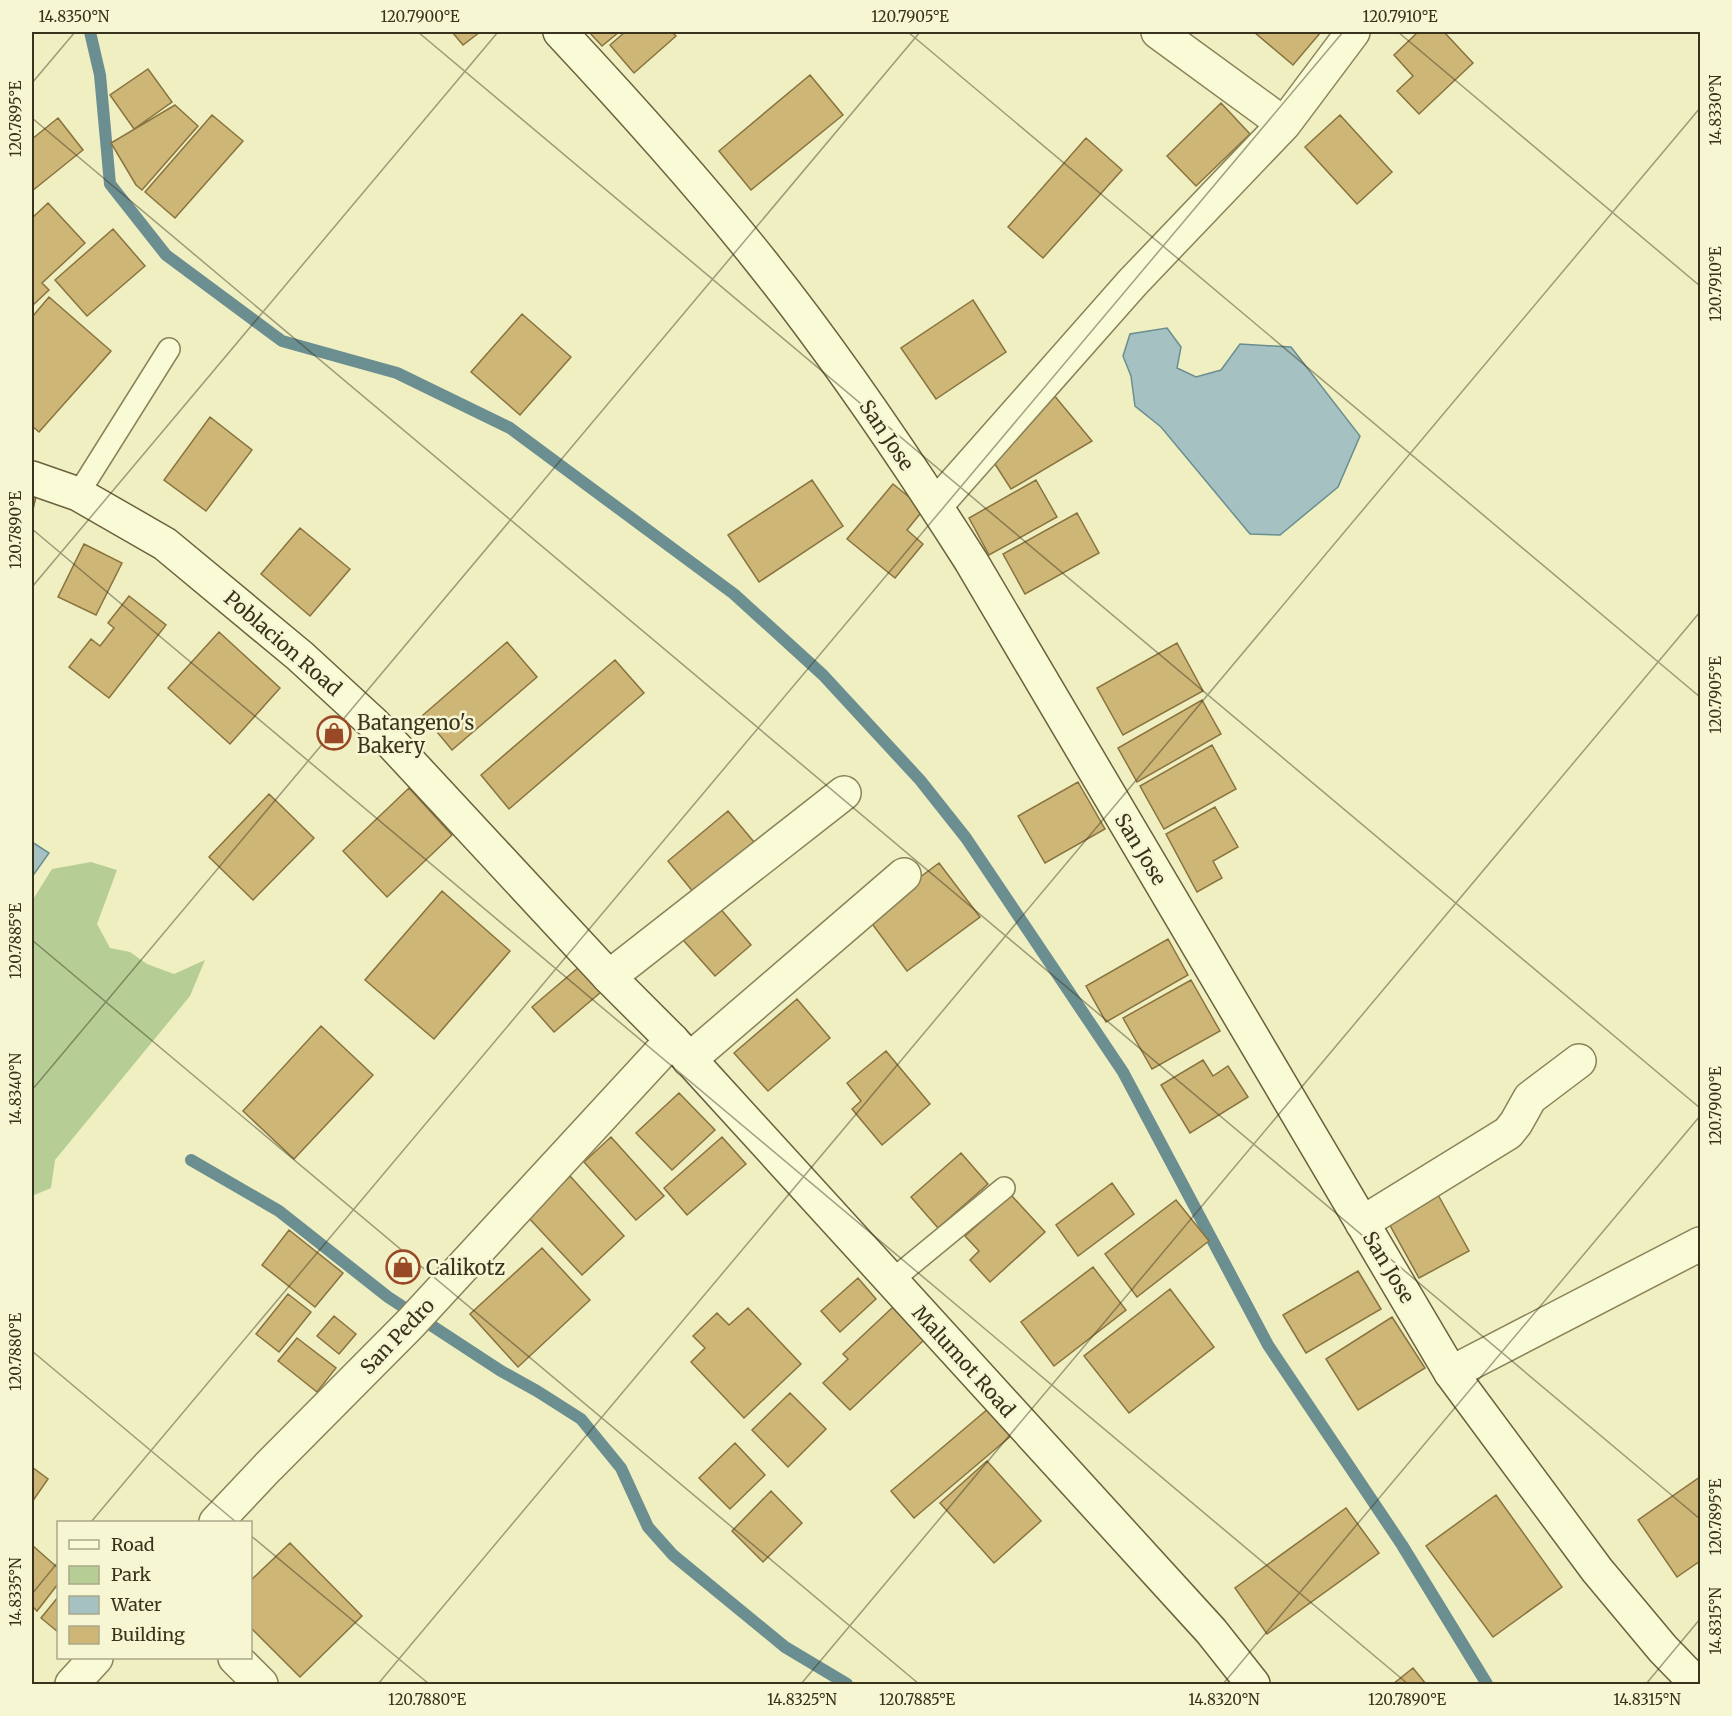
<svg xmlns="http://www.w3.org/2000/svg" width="1732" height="1716" viewBox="0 0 1732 1716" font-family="Merriweather,serif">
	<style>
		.green { fill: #b6ce96 }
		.water { fill: #a5c1c2; stroke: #6b8e90; stroke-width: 1.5 }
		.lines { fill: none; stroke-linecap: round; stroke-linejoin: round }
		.stream { stroke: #6b8e90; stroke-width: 12 }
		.building { fill: #ceb677; stroke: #89733e; stroke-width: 1.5 }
		.lane-casing { stroke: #8a8259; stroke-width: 24 }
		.street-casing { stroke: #8a8259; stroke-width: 36 }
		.secondary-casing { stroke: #6b623c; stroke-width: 36 }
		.lane { stroke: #f9fad6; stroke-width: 21 }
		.street { stroke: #f9fad6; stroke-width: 33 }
		.secondary { stroke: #f9fad6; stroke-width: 33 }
		.ticks { fill: none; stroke: #39331d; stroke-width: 1.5; stroke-opacity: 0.45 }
		.labels { text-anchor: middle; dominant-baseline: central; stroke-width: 5; stroke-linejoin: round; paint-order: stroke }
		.street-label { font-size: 20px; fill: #39331d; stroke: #f6f6d2 }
		.poi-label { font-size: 20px; fill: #39331d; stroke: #f6f6d2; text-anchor: start }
		.neatline { fill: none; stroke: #39331d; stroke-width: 2 }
		.ticks-label { font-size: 15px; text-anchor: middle; fill: #39331d }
	</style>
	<rect width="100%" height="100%" fill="#efefc2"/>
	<!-- green -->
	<path class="green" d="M91,862L117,870L97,924L110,948L130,952L147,964L174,974L205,960L190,996L55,1160L51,1188L32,1196V901L52,869Z"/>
	<!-- water -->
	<path class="water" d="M1167,328L1181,347L1177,368L1196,377L1221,370L1240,344L1291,347L1360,436L1338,487L1280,535L1250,534L1161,427L1135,406L1131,376L1123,356L1130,334Z
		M32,842L49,853L32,877Z"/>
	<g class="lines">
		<!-- stream -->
		<path class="stream" d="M90,32L100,75L110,184L166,255L282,341L397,373L510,428L734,594L823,675L920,780L966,838L1123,1072L1268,1345L1402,1545L1487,1684
			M191,1160L279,1211L388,1297L501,1371L537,1391L581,1419L621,1468L648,1527L673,1555L785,1647L847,1684"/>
	</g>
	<!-- building -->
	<path class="building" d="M452,32H480L463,45Z
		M589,32H619L602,46Z
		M625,32H672L676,36L634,73L610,45Z
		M1254,32H1321L1293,65Z
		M1418,32H1444L1473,63L1419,114L1397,91L1413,76L1394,55Z
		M148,69L172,102L134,129L110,95Z
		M810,75L843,115L751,190L719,151Z
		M1221,103L1250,134L1196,186L1167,156Z
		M175,105L198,126L142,190L136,185L111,143Z
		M212,115L243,141L175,218L145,192Z
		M1340,115L1392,172L1357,204L1305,147Z
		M58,118L83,150L32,191V139Z
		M1086,138L1122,170L1043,258L1008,227Z
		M48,203L85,243L42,283L49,290L32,306V218Z
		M113,229L145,266L87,316L55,280Z
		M49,297L111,351L39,432L32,426V317Z
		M973,300L1006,352L936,399L901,348Z
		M522,314L571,357L520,415L471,372Z
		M1053,394L1092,441L1011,489L993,461Z
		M210,417L252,450L206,511L164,480Z
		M812,480L843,526L759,582L728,535Z
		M1036,480L1057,517L989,555L969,518Z
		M893,484L924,509L907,530L923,544L895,578L847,539Z
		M32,490L37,492L32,514Z
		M1077,513L1099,553L1025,594L1003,554Z
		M300,528L350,569L310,616L261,574Z
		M84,544L122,563L96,615L58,597Z
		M129,596L166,625L109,698L69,667L91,639L100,646L114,628L108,623Z
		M219,632L280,688L230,744L168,688Z
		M507,642L537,677L452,750L423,715Z
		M1177,643L1203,691L1123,735L1097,688Z
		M615,660L644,693L509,809L481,775Z
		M1202,700L1221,734L1137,782L1118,748Z
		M1212,745L1236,789L1164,829L1140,786Z
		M1078,782L1105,829L1045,863L1018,816Z
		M409,788L452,835L387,897L343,851Z
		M269,794L314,838L253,900L209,857Z
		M1215,807L1238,847L1213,861L1222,878L1197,892L1166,834Z
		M728,811L754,842L694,893L668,861Z
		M939,863L980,917L907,971L867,917Z
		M442,891L510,951L434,1039L365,980Z
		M713,900L751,945L715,976L676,932Z
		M1168,939L1188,975L1106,1022L1086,986Z
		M586,961L607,987L554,1032L532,1007Z
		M1191,980L1220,1031L1152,1069L1123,1018Z
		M797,999L830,1038L768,1091L734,1053Z
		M321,1026L373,1075L294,1159L243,1111Z
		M886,1051L930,1104L882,1145L852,1109L861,1101L847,1083Z
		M1203,1060L1213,1076L1228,1066L1248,1097L1190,1133L1161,1085Z
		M679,1093L715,1130L672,1170L636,1133Z
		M611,1137L664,1196L636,1220L584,1162Z
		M722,1137L746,1164L687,1215L664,1188Z
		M961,1153L988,1184L938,1228L911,1197Z
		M570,1176L624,1236L582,1275L527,1216Z
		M1112,1183L1134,1214L1078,1256L1056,1225Z
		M1437,1193L1469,1251L1419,1278L1387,1220Z
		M1011,1195L1045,1232L990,1282L970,1260L979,1251L965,1236Z
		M1176,1200L1209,1241L1137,1297L1105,1254Z
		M289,1230L343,1273L315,1307L262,1265Z
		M542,1248L590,1300L518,1367L470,1314Z
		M1093,1267L1126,1310L1054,1366L1021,1322Z
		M1358,1271L1381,1309L1306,1353L1283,1315Z
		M858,1278L876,1299L840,1332L821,1311Z
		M1170,1289L1214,1347L1129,1413L1084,1356Z
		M288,1294L311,1312L279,1352L256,1334Z
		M893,1307L924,1340L850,1410L823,1383L848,1359L843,1354Z
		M748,1308L801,1364L744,1418L691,1362L705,1348L693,1336L717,1313L729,1325Z
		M334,1316L356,1334L339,1354L317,1336Z
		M1392,1317L1425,1368L1358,1410L1326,1359Z
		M297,1338L336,1368L317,1392L278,1361Z
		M790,1393L826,1429L788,1467L752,1430Z
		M989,1408L1012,1435L914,1518L891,1491Z
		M735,1443L765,1475L730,1509L699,1478Z
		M987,1461L1041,1521L994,1563L940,1503Z
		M32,1467L48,1479L32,1502Z
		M1700,1477V1561L1677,1577L1638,1520Z
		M771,1491L802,1523L763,1562L732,1531Z
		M1496,1495L1562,1587L1493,1637L1426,1546Z
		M1346,1508L1379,1553L1267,1634L1235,1588Z
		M290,1543L362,1616L300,1677L250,1627V1581Z
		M32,1545L58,1568V1584L37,1611L32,1606Z
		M58,1597V1632L41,1618Z
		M1413,1668L1426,1684H1393Z"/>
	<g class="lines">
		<defs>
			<path id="lane" d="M78,494L169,349
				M891,1281L1004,1188"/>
			<path id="street" d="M1158,32L1284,124
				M936,505L1133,282L1284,124L1353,32
				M609,977L844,793
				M689,1060L904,875
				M1362,1223L1508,1133L1516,1123L1530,1098L1579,1061
				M1451,1373L1700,1244
				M216,1522L268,1467L410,1324L672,1040
				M235,1658L261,1684
				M72,1684L96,1658"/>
			<path id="secondary" d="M560,32C630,107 699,183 763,264C838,358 906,459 971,561L1451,1373L1597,1570L1663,1649L1697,1684
				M32,478L78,494L165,544L300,656L374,724L609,977L672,1040L1211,1631L1253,1684"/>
		</defs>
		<!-- lane casing -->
		<use href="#lane" class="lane-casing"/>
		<!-- street casing -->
		<use href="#street" class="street-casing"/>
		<!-- secondary casing -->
		<use href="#secondary" class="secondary-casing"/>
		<!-- lane -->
		<use href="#lane" class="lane"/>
		<!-- street -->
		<use href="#street" class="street"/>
		<!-- secondary -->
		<use href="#secondary" class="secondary"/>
	</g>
	<!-- ticks -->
	<path class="ticks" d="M418,32L1700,1108M908,32L1700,697M1398,32L1700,286M32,83L75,32M32,118L1700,1519M32,529L1408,1684M32,587L498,32M32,940L919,1684M32,1090L920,32M32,1351L236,1522M91,1522L1343,32M250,1535L429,1684M32,1594L58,1562M378,1684L1700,108M801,1684L1700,612M1223,1684L1700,1116M1646,1684L1700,1619"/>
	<!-- icons -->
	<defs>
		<symbol id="shop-ring" viewBox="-11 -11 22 22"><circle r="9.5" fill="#f6f6d2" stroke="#9a4927" stroke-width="1.5"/><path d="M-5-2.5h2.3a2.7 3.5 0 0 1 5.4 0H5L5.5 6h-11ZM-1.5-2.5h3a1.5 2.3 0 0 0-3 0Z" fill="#9a4927"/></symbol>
	</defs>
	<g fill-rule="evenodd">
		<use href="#shop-ring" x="315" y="714" width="38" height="38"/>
		<use href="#shop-ring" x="384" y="1248" width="38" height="38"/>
	</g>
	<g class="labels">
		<!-- street labels -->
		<g class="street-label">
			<text transform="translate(887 435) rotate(56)">San Jose</text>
			<text transform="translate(283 643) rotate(41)">Poblacion Road</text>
			<text transform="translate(1141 849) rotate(59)">San Jose</text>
			<text transform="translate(1389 1267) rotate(59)">San Jose</text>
			<text transform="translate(397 1336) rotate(-46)">San Pedro</text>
			<text transform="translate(964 1361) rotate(48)">Malumot Road</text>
		</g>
		<!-- poi labels -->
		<g class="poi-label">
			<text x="357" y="722">Batangeno's<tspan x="357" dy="23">Bakery</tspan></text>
			<text x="426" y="1267">Calikotz</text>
		</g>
	</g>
	<!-- border -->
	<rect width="1732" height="1716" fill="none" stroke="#f6f6d2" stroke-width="66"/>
	<!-- legend -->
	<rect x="57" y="1521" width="195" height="138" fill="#f6f6d2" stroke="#aaa88a" stroke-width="1.5"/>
	<rect x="69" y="1540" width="30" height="9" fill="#f9fad6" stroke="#aaa88a" stroke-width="1.5"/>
	<text x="111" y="1551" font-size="18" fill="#39331d">Road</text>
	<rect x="69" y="1566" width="30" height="18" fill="#b6ce96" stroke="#aaa88a" stroke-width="1.5"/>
	<text x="111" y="1581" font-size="18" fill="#39331d">Park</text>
	<rect x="69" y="1596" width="30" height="18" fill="#a5c1c2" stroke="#aaa88a" stroke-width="1.5"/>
	<text x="111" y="1611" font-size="18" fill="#39331d">Water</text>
	<rect x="69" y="1626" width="30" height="18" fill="#ceb677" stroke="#aaa88a" stroke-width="1.5"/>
	<text x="111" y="1641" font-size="18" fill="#39331d">Building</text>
	<rect x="33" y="33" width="1666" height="1650" class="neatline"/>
	<g class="ticks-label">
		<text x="74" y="22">14.8350°N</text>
		<text x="420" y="22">120.7900°E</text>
		<text x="910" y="22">120.7905°E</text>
		<text x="1400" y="22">120.7910°E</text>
		<text transform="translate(1716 110) rotate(-90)" y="5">14.8330°N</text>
		<text transform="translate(16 119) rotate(-90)" y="5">120.7895°E</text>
		<text transform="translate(1716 284) rotate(-90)" y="5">120.7910°E</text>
		<text transform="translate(16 530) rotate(-90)" y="5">120.7890°E</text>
		<text transform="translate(1716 695) rotate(-90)" y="5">120.7905°E</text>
		<text transform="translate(16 941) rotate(-90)" y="5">120.7885°E</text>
		<text transform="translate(16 1089) rotate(-90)" y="5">14.8340°N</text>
		<text transform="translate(1716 1106) rotate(-90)" y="5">120.7900°E</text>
		<text transform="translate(16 1352) rotate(-90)" y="5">120.7880°E</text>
		<text transform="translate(1716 1517) rotate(-90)" y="5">120.7895°E</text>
		<text transform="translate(16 1592) rotate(-90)" y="5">14.8335°N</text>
		<text transform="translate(1716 1621) rotate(-90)" y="5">14.8315°N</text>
		<text x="427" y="1705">120.7880°E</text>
		<text x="802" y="1705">14.8325°N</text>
		<text x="917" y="1705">120.7885°E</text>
		<text x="1224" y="1705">14.8320°N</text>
		<text x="1407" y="1705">120.7890°E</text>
		<text x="1647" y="1705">14.8315°N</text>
	</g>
</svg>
